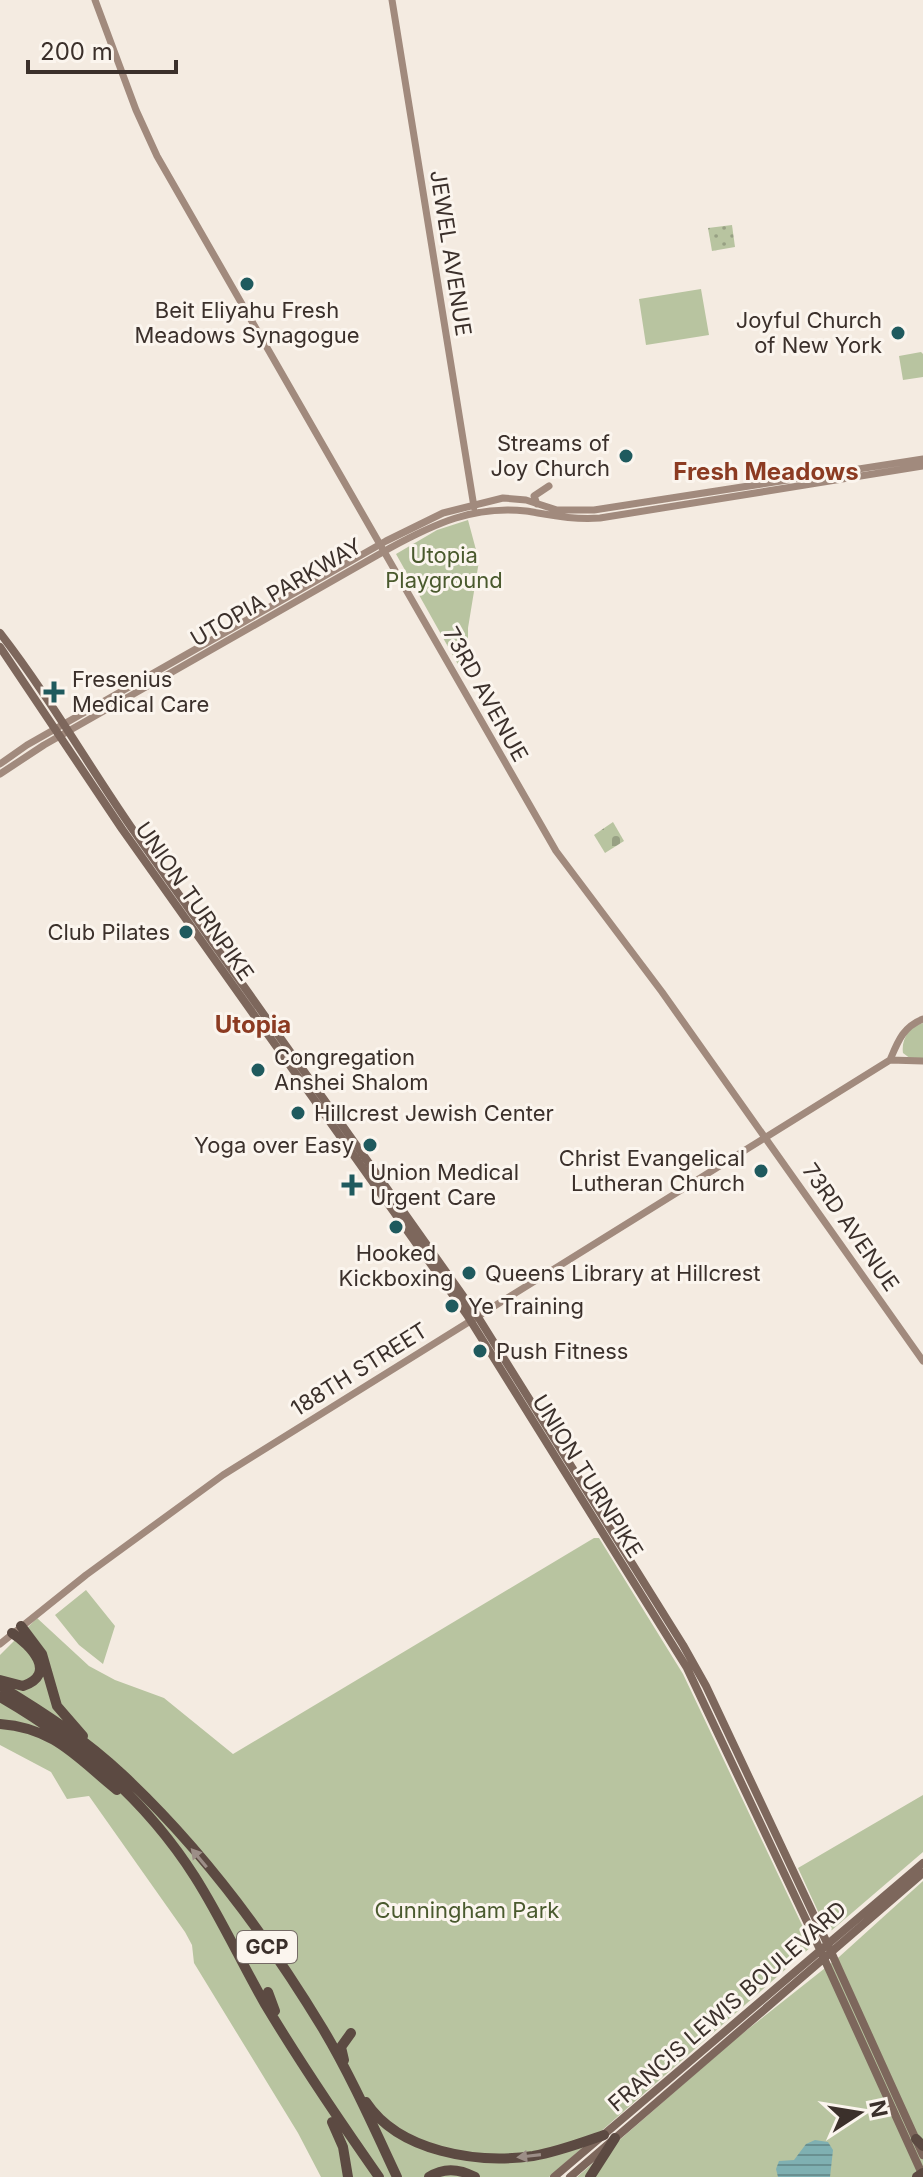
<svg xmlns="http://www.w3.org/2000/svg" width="923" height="2177" viewBox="0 0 923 2177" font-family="Inter,sans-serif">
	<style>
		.grass { fill: url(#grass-dots) }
		.cemetery { fill: url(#cemetery-stones) }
		.park { fill: #b8c4a0 }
		.water { fill: url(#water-rules) }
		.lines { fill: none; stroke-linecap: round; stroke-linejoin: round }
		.secondary { stroke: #a18a7d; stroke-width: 7 }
		.primary { stroke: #7d675c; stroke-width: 8 }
		.highway { stroke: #5c4a42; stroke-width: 10 }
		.oneway { fill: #9c8e87 }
		.poi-dot { fill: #1f5a5e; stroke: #fbf5ee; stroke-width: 3 }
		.labels { text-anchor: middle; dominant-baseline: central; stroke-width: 6; stroke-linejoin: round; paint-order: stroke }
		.shield { fill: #fbf5ee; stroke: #756b66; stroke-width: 2 }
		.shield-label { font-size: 20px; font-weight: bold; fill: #3b302b }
		.street-label { font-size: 22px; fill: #3b302b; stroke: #fbf5ee }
		.poi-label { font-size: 22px; fill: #3b302b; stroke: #fbf5ee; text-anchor: start }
		.park-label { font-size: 22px; fill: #4a5a2e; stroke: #fbf5ee }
		.neighbourhood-label { font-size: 24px; font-weight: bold; fill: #8c3b22; stroke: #fbf5ee }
	</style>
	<defs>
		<pattern id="grass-dots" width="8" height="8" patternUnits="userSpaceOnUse" patternTransform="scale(2)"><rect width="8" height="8" fill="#b8c4a0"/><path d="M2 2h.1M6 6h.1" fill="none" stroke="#97a083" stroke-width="1.8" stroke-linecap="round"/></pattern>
		<pattern id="cemetery-stones" width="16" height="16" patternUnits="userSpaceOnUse" patternTransform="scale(2)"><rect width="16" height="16" fill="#b8c4a0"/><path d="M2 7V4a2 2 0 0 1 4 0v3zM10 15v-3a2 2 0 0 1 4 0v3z" fill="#97a083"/></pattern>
		<pattern id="water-rules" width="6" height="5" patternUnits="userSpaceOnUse" patternTransform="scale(2)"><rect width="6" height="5" fill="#7fb0b2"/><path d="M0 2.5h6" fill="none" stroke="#699091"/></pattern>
	</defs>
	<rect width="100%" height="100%" fill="#f4ebe1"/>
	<!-- grass -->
	<path class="grass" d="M732,225L735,247L712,251L708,228Z"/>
	<!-- cemetery -->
	<path class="cemetery" d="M613,822L624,841L605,853L594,835Z"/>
	<!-- park -->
	<path class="park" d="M701,289L709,335L646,345L639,299Z
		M921,352L923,354V377L903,380L899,356Z
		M468,520L479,561L468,628V676L465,677L396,554L437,530Z
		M923,1023V1058L911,1059L903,1053C901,1040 909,1026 923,1023Z
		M594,1538H599L683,1674L812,1946L549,2177H321L298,2133L194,1963L192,1945L185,1932L89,1796L67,1799L51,1772L0,1745V1655L37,1618L89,1666L115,1680L164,1698L233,1754Z
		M86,1590L115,1626L103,1664L79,1645L55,1615Z
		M923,1795V1852L832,1930L827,1931L798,1868Z
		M923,1881V2177H577L733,2041L839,1957Z"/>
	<!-- water -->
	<path class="water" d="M815,2140L828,2142L833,2150L830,2177H778L776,2169L779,2161L794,2160L806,2144Z"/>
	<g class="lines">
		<!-- secondary -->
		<path class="secondary" d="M95,0L136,110L157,156L556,851L662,992L923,1361
			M392,0L474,507
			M537,504L534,496L549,486
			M0,764L27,745L386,541L443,513L503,498L526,500L557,510H594L923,459
			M0,774L44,745L390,548C434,524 474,505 526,511C551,515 573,520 600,518L923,466
			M890,1060L923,1061
			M0,1644L86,1575L223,1475L890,1060C898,1041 903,1027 923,1019"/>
		<!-- primary -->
		<path class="primary" d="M0,633C48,695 87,763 131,827L478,1317L683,1645L706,1686L827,1943L923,2155
			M0,647L122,829L467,1315L687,1668L817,1943L923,2176
			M554,2177L923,1863
			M570,2177L923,1873"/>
		<!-- highway -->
		<path class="highway" d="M21,1626L42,1654L57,1706L83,1736
			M0,1680L23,1686C58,1674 31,1645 12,1633
			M0,1686C43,1712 86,1740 123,1775C201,1848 268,1938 323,2029C351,2076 374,2128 397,2177
			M0,1697C78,1742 146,1800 195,1877C221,1918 241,1962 265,2004C301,2064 339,2120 379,2177
			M0,1724C55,1728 77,1758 117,1790
			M268,1992L275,2011
			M344,2060L341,2047L351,2033
			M366,2102C399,2152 477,2164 533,2156C557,2152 581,2143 604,2135
			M332,2122L343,2147L348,2177
			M916,2139L923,2146
			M429,2177C444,2167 460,2169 475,2177
			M590,2177L615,2138
			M917,2177L923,2173"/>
	</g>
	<!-- one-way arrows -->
	<defs><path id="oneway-solid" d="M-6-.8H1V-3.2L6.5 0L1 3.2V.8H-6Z" transform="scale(2)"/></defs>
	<g class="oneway">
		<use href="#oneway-solid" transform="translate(199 1858) rotate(-130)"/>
		<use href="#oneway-solid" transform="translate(529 2156) rotate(173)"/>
	</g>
	<!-- markers -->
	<g class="poi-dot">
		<circle cx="247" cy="284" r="8"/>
		<circle cx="898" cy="333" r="8"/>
		<circle cx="626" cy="456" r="8"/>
		<path d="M50 680h8v8h8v8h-8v8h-8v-8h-8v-8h8z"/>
		<circle cx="186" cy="932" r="8"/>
		<circle cx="258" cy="1070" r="8"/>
		<circle cx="298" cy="1113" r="8"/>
		<circle cx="370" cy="1145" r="8"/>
		<circle cx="761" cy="1171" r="8"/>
		<path d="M348 1173h8v8h8v8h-8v8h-8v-8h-8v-8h8z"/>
		<circle cx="396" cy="1227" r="8"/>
		<circle cx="469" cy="1273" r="8"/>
		<circle cx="452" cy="1306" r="8"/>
		<circle cx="480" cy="1351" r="8"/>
	</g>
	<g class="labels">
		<!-- shield labels -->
		<rect class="shield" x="237" y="1931" width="60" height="32" rx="6"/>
		<g class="shield-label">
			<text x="267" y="1947">GCP</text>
		</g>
		<!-- street labels -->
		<g class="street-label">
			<text transform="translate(451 253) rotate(81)">JEWEL AVENUE</text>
			<text transform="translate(276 592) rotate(-30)">UTOPIA PARKWAY</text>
			<text transform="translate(486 694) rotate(61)">73RD AVENUE</text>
			<text transform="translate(195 901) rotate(55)">UNION TURNPIKE</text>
			<text transform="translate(851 1227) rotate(55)">73RD AVENUE</text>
			<text transform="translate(359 1369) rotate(-32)">188TH STREET</text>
			<text transform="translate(588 1476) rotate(58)">UNION TURNPIKE</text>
			<text transform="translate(727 2006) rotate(-41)">FRANCIS LEWIS BOULEVARD</text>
		</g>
		<!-- poi labels -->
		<g class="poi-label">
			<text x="247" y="310" text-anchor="middle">Beit Eliyahu Fresh<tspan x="247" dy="25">Meadows Synagogue</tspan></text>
			<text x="882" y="320" text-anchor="end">Joyful Church<tspan x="882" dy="25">of New York</tspan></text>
			<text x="610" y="443" text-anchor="end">Streams of<tspan x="610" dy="25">Joy Church</tspan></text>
			<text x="72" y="679">Fresenius<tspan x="72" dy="25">Medical Care</tspan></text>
			<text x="170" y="932" text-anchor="end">Club Pilates</text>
			<text x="274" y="1057">Congregation<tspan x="274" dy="25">Anshei Shalom</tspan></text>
			<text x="314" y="1113">Hillcrest Jewish Center</text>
			<text x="354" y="1145" text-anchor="end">Yoga over Easy</text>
			<text x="745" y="1158" text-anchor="end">Christ Evangelical<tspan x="745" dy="25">Lutheran Church</tspan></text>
			<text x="370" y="1172">Union Medical<tspan x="370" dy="25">Urgent Care</tspan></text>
			<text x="396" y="1253" text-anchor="middle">Hooked<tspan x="396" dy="25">Kickboxing</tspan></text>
			<text x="485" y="1273">Queens Library at Hillcrest</text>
			<text x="468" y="1306">Ye Training</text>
			<text x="496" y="1351">Push Fitness</text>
		</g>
		<!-- park labels -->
		<g class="park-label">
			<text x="444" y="555">Utopia<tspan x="444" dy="25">Playground</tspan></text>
			<text x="467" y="1910">Cunningham Park</text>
		</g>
		<!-- neighbourhood labels -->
		<g class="neighbourhood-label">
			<text x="766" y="471">Fresh Meadows</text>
			<text x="253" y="1024">Utopia</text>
		</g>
	</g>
	<!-- north arrow -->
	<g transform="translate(859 2113) rotate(78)" stroke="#fbf5ee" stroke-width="6" paint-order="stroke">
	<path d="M0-6L14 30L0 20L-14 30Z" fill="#3b302b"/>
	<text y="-12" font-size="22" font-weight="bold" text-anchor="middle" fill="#3b302b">N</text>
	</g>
	<!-- scale -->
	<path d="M28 60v12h148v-12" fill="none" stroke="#3b302b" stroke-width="4"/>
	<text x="40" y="60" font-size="24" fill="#3b302b" stroke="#fbf5ee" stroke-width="6" paint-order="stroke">200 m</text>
</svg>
